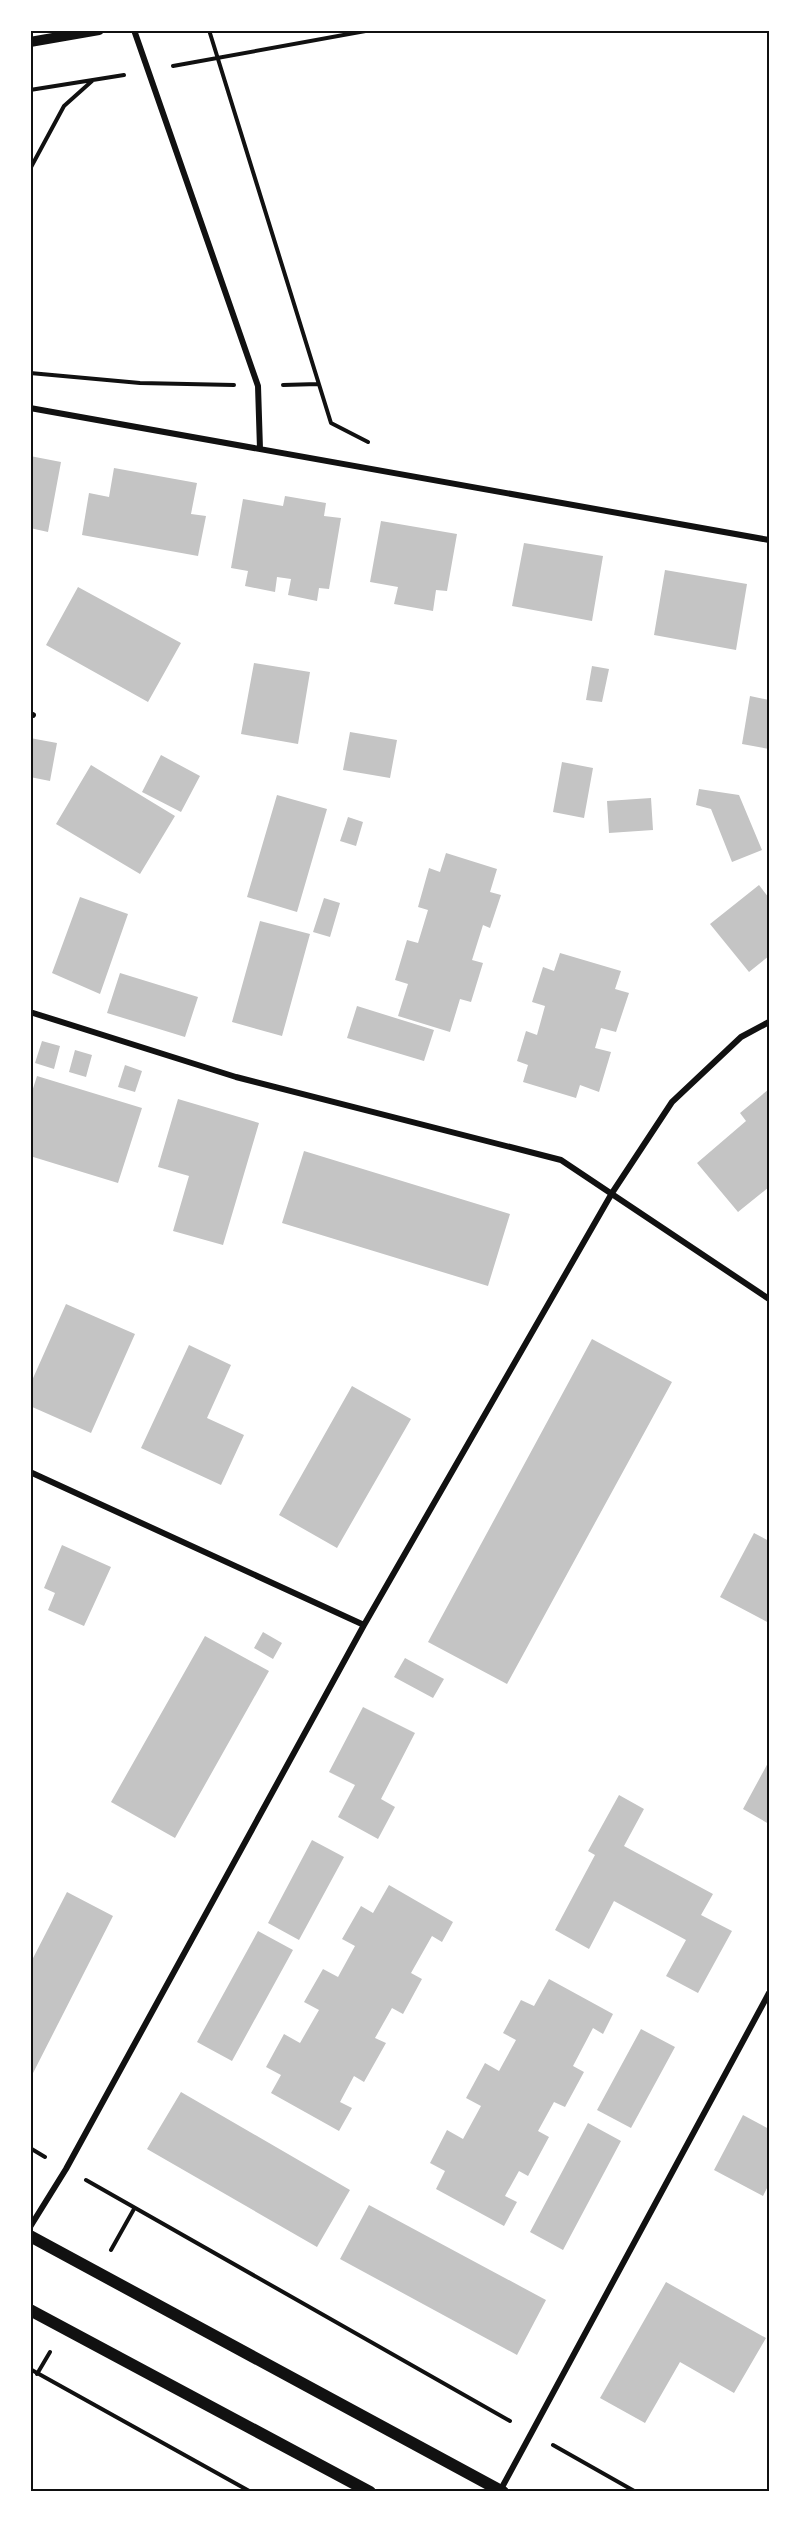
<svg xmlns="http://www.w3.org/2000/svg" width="799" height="2522" viewBox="0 0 799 2522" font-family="'Sofia Sans Condensed',sans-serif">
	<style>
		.building { fill: #c4c4c4 }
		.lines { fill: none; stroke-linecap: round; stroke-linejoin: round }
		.path { stroke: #111; stroke-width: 4 }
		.minor { stroke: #111; stroke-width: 6 }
		.tertiary { stroke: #111; stroke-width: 10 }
		.secondary { stroke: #111; stroke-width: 12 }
		.neatline { fill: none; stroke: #111; stroke-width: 2 }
	</style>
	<rect width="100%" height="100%" fill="#fff"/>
	<!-- building -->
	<path class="building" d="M30,456L61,462L48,532L30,528Z
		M114,468L197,483L191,514L206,516L198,556L82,535L89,493L109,497Z
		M285,496L326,503L324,516L341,518L329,589L319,588L317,601L288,595L291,579L277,577L275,592L245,586L248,571L231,568L243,499L283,506Z
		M381,521L457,534L447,591L436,590L433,611L394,604L398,587L370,582Z
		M524,543L603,556L592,621L512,606Z
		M665,570L747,584L736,650L654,635Z
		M78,587L181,643L148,702L46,645Z
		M254,663L310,672L298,744L241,734Z
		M592,666L609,669L602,702L586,700Z
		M750,696L769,700V749L742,744Z
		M350,732L397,740L390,778L343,770Z
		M30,738L57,743L50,781L30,777Z
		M161,755L200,776L181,812L142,792Z
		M562,762L593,768L584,818L553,812Z
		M91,765L175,816L140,874L56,824Z
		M699,789L739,795L762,850L732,862L711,809L696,805Z
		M277,795L327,809L297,912L247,897Z
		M651,798L653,830L609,833L607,801Z
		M348,817L363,822L356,846L340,841Z
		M446,853L497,869L490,892L501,895L490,928L483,925L472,960L483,963L471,1002L460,999L450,1032L398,1016L408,984L395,980L407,940L418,943L428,910L418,907L429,868L440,872Z
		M759,885L769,898V956L749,972L710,924Z
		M80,897L128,914L100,994L52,973Z
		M324,898L340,903L330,937L313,932Z
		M260,921L310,934L282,1036L232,1022Z
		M560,953L621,971L615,989L629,993L616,1032L601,1028L595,1048L611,1052L599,1092L580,1085L576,1098L523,1082L528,1065L517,1061L526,1031L537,1035L545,1006L532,1002L543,967L554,971Z
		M120,973L198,997L185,1037L107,1013Z
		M357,1006L434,1030L424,1061L347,1038Z
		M42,1041L60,1046L54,1069L35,1063Z
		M75,1050L92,1055L86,1077L69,1072Z
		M125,1065L142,1071L135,1092L118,1087Z
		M37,1076L142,1108L118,1183L30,1156V1098Z
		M769,1089V1187L738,1212L697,1163L746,1121L740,1113Z
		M178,1099L259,1123L223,1245L173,1231L189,1176L158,1167Z
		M304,1151L510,1214L488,1286L282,1223Z
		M66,1304L135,1334L91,1433L30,1406V1385Z
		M592,1339L672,1382L507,1684L428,1642Z
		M189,1345L231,1365L207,1418L244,1435L221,1485L141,1448Z
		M352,1386L411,1419L337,1548L279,1515Z
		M754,1533L769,1541V1623L720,1597Z
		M62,1545L111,1567L84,1626L48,1610L55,1593L44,1588Z
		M263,1632L282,1643L273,1659L254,1648Z
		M205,1636L269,1671L175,1838L111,1802Z
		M405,1658L444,1679L433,1698L394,1677Z
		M363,1707L415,1733L381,1799L395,1807L378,1839L338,1817L355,1785L329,1772Z
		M769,1761V1824L743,1809Z
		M619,1795L644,1809L624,1846L713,1894L701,1915L732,1931L698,1993L666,1976L686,1940L614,1901L589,1949L555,1930L595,1855L588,1851Z
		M312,1840L344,1857L299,1940L268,1923Z
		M389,1885L453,1922L442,1942L432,1936L411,1973L422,1979L403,2014L392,2008L375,2038L386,2043L364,2082L354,2076L340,2102L352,2108L339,2131L271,2093L281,2075L266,2067L284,2034L300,2043L319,2010L304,2002L323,1969L338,1977L355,1946L342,1939L361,1906L373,1913Z
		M67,1892L113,1916L30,2079V1964Z
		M258,1931L293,1950L232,2061L197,2042Z
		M549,1979L613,2014L603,2034L593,2028L573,2066L584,2072L565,2107L554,2102L538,2131L549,2137L528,2176L519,2171L505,2196L517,2202L504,2226L436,2189L445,2171L430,2163L447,2130L463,2139L481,2106L466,2098L485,2063L499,2071L516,2040L503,2033L521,2000L534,2006Z
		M641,2029L675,2047L631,2128L597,2110Z
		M181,2092L350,2190L317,2247L147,2149Z
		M743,2115L769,2129V2184L763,2196L714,2170Z
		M588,2123L621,2141L563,2250L530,2232Z
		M369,2205L546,2300L517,2355L340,2259Z
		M666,2282L766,2338L734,2393L680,2362L645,2423L600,2398Z"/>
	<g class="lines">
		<!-- path -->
		<path class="path" d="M209,30L331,423L368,442
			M173,66L371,30
			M30,90L124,75
			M30,169L64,106L92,81
			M30,373L140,383L234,385
			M283,385L318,384
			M30,2148L45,2157
			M86,2180L510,2421
			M111,2250L134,2209
			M30,2369L251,2492
			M37,2374L50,2352
			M553,2445L636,2492"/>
		<!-- minor -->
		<path class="minor" d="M134,30L258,386L260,449
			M30,408L769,540
			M30,714L33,715
			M30,1012L236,1077L561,1160L769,1299
			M30,1472L364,1625
			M30,2227L66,2169L364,1625L612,1193L672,1102L741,1037L769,1022
			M500,2491L769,1993"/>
		<!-- tertiary -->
		<path class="tertiary" d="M30,42L99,30"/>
		<!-- secondary -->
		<path class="secondary" d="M30,2236L503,2492
			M30,2310L370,2492"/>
	</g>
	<!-- border -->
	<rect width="799" height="2522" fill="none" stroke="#ffffff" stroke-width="63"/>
	<rect x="32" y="32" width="736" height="2458" class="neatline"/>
</svg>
